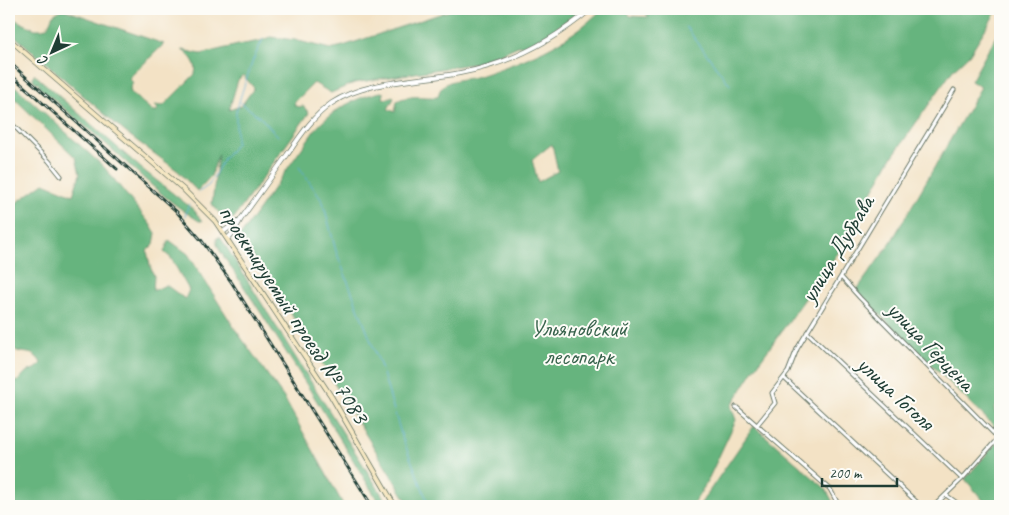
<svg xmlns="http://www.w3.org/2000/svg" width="1009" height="515" viewBox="0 0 1009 515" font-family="Caveat,sans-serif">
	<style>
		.forest { fill: #66b47e; stroke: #427859; fill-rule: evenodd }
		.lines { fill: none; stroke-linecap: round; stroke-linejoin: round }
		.stream { stroke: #5daed8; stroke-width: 1 }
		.minor-casing { stroke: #697767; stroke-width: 5 }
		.tertiary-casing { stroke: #697767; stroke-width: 5.5 }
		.secondary-casing { stroke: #697767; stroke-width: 5.5 }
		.minor { stroke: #fff; stroke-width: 3 }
		.tertiary { stroke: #fff; stroke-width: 4 }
		.secondary { stroke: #f7e8c3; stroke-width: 4 }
		.rail-casing { stroke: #1f3d34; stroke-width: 3 }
		.rail { stroke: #fdfcf7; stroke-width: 1; stroke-dasharray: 4; stroke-linecap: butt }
		.labels { text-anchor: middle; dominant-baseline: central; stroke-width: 4; stroke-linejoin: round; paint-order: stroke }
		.street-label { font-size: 24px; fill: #1f3d34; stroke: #fdfcf7 }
		.park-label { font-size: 24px; fill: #37624c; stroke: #fdfcf7 }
	</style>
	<rect width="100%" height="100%" fill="#fdfcf7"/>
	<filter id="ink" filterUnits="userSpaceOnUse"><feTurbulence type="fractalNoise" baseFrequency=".02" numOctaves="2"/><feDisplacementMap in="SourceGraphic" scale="10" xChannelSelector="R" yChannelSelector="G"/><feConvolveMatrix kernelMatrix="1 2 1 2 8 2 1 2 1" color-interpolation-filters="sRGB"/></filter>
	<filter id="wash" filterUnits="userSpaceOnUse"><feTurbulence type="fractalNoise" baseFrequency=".0096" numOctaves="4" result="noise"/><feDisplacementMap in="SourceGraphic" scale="20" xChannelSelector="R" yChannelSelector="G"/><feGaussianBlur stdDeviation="1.12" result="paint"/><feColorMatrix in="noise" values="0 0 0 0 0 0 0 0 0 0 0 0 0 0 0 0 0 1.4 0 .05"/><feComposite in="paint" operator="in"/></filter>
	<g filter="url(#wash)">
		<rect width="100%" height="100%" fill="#f3e2c5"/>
		<!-- forest -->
		<path class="forest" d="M62,9L164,44L129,78L133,83L130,88L131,93L155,113L158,109L154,105L163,106L195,74C198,64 190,55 182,50L201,54L238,45L260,41L270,37L295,40L330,49L343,46L455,9H581C568,20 535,46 518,46L482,62L354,83L331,93L314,83L295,102L294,105L298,107L303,106L309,113L234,218L225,220L212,204L218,155L211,176L197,191L178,171L125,132L9,31V17L35,29H43L48,26L53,15ZM243,75L254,88L241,106L229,110L238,80Z
			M602,9H626L630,16L649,17L642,9H998L969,55L953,70L890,160L838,253L755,368L731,406L736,420L706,484L692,506H410L267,275L240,240V236L314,131C332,110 354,98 381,92L384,93L383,98L386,99L393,96L394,98L388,109L395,112L397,101C409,94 424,98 438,97C441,77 463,81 479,76C524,61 568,44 602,9ZM552,144L558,171L538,182L532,160Z
			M1000,29V403L994,408L995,413L1000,415V427L998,430L856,291L891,242L981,87L971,81Z
			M34,74L142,169L194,210L202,221H199C161,198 132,166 98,137C79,121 59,104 39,87V84L34,81L33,78Z
			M16,87L104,167L150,224L156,233L154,244L147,251L150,266L154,276L153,291L166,285L185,299L189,290L171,258L164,252L169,240L188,254L235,329L284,398L344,506H9V382L12,379L17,382L26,372L37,368L41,363C33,349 25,355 15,350C14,349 10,345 9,344V208L44,183L73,195L80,174L76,158L10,94L9,90Z
			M220,237L389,506H381C329,420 276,334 220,251L217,244V238Z
			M754,426L826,489L835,506H699Z
			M998,441L1000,443V506H988L965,479Z"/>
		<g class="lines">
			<!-- stream -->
			<path class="stream" d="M686,27L730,85
				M240,102L261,118L278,136
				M299,167L323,202L336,251L381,367L402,437L427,500L426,506
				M199,192L209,185L224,158L236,144V112L242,92L253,60L263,39
				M185,216L189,204"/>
		</g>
	</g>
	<g filter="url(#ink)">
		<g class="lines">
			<defs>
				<path id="minor" d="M9,121L49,161L61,176
					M841,277L860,298L1000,440
					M807,332L962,479
					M784,378L921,506
					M736,407L830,489L839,506
					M757,425L775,403L772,393L788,372L797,349L954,90
					M946,495L961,506
					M934,506L962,479L1000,436"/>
				<path id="tertiary" d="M223,232L237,222
					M228,238L233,233L241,219C256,198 272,176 287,155C300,136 313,116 332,103C366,80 420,81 460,73C510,64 553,41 591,9"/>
				<path id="secondary" d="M9,39L183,189L215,221L331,396L395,506"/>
			</defs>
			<!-- minor casing -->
			<use href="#minor" class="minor-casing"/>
			<!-- tertiary casing -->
			<use href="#tertiary" class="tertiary-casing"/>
			<!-- secondary casing -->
			<use href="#secondary" class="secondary-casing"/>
			<!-- minor -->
			<use href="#minor" class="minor"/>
			<!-- tertiary -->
			<use href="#tertiary" class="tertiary"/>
			<!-- secondary -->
			<use href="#secondary" class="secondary"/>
			<defs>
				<path id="rail" d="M9,62L176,211L202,241L232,283L372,506
					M9,73L117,169"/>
			</defs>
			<!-- rail casing -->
			<use href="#rail" class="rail-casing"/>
			<!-- rail -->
			<use href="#rail" class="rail"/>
		</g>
	</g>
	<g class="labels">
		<!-- street labels -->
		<g class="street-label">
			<text transform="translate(837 249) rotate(-59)">улица Дубрава</text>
			<text transform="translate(294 314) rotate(57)">проектируемый проезд № 7083</text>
			<text transform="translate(931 346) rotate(46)">улица Герцена</text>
			<text transform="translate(896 393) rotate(43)">улица Гоголя</text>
		</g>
		<!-- park labels -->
		<g class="park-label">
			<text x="579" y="328">Ульяновский<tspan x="579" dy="28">лесопарк</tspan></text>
		</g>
	</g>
	<!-- margin -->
	<rect width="1009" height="515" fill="none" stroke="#fdfcf7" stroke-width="30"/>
	<!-- north arrow -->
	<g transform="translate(52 52) rotate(224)" stroke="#fdfcf7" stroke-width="4" paint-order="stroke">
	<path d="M0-4L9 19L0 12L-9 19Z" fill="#1f3d34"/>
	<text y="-8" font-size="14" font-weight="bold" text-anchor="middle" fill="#1f3d34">С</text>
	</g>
	<!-- scale -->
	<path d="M822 478v8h75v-8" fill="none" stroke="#1f3d34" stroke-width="2.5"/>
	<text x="829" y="478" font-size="15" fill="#1f3d34" stroke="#fdfcf7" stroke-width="4" paint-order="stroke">200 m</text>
</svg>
